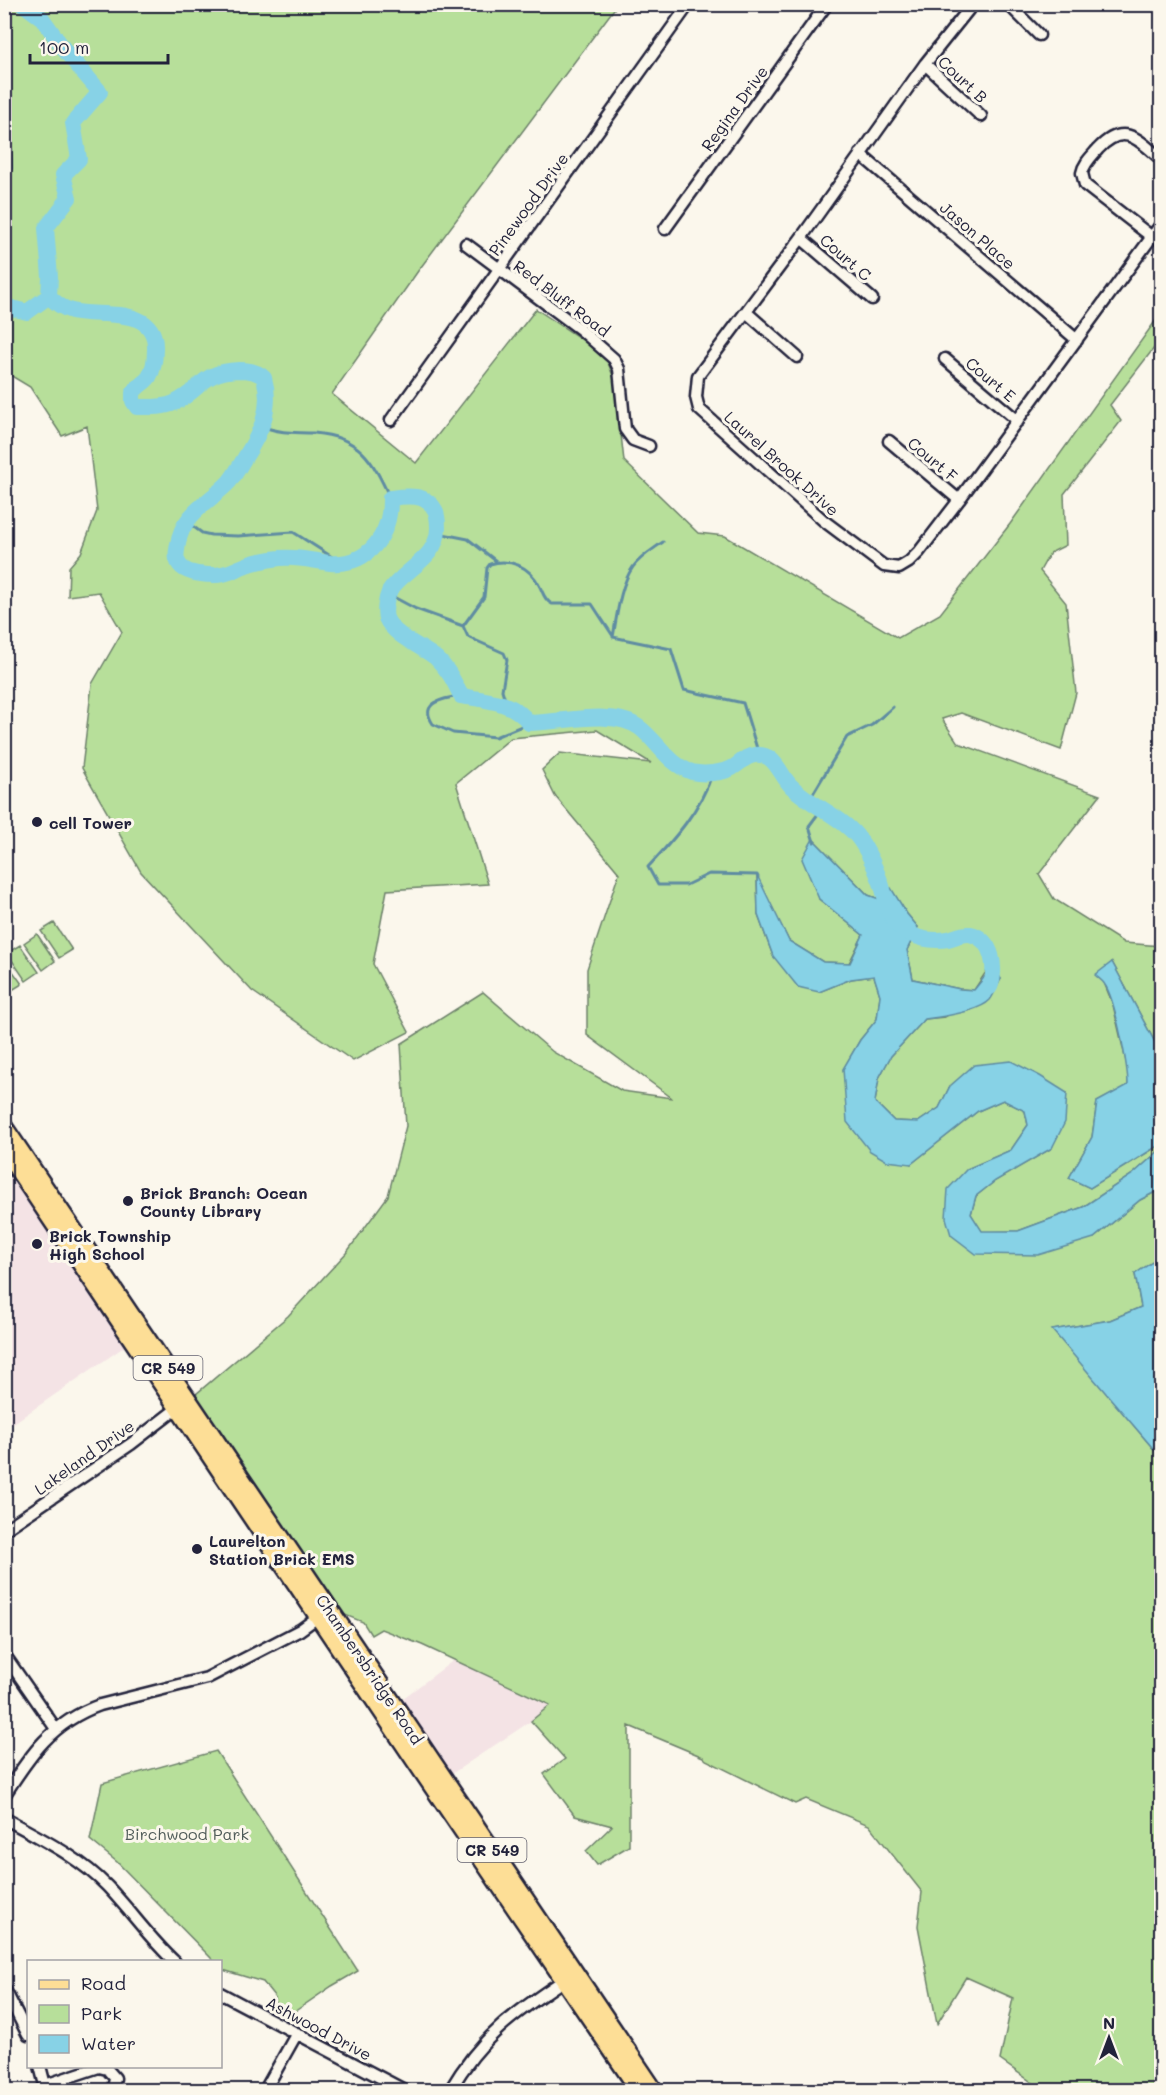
<svg xmlns="http://www.w3.org/2000/svg" width="1166" height="2095" viewBox="0 0 1166 2095" font-family="Mali,sans-serif">
	<style>
		.built { fill: #f4e3e5 }
		.green { fill: #b7df9a; stroke: #6c806a; stroke-width: 1.5 }
		.water { fill: #87d2e6; stroke: #5f8ca2; stroke-width: 1.5 }
		.lines { fill: none; stroke-linecap: round; stroke-linejoin: round }
		.stream { stroke: #5f8ca2; stroke-width: 3 }
		.river { stroke: #87d2e6; stroke-width: 16 }
		.minor-casing { stroke: #22223b; stroke-width: 15 }
		.primary-casing { stroke: #22223b; stroke-width: 21 }
		.minor { stroke: #fbf7ec; stroke-width: 10 }
		.primary { stroke: #fdde96; stroke-width: 16 }
		.poi-dot { fill: #22223b; stroke: #fbf7ec; stroke-width: 2 }
		.labels { text-anchor: middle; dominant-baseline: central; stroke-width: 6; stroke-linejoin: round; paint-order: stroke }
		.shield { fill: #fbf7ec; stroke: #636270; stroke-width: 1.5 }
		.shield-label { font-size: 15px; font-weight: bold; fill: #22223b }
		.street-label { font-size: 16px; fill: #22223b; stroke: #fbf7ec }
		.poi-label { font-size: 16px; font-weight: bold; fill: #22223b; stroke: #fbf7ec; text-anchor: start }
		.park-label { font-size: 16px; fill: #4f5b58; stroke: #fbf7ec }
	</style>
	<rect width="100%" height="100%" fill="#fbf7ec"/>
	<filter id="ink" filterUnits="userSpaceOnUse"><feTurbulence type="fractalNoise" baseFrequency=".0167" numOctaves="2"/><feDisplacementMap in="SourceGraphic" scale="12" xChannelSelector="R" yChannelSelector="G"/><feConvolveMatrix kernelMatrix="1 2 1 2 8 2 1 2 1" color-interpolation-filters="sRGB"/></filter>
	<g filter="url(#ink)">
		<!-- built -->
		<path class="built" d="M4,1149L134,1340L5,1429H4Z
			M454,1660L550,1705L531,1721L450,1775L402,1699Z"/>
		<!-- green -->
		<path class="green" d="M5,5H617L418,271L332,394L416,463L536,309L605,355L615,381L624,461L698,533L725,536L898,638L940,614L1010,524L1161,313V339L1110,405L1121,421L1064,494L1066,545L1050,553L1040,571L1066,603L1076,693L1061,750L961,713L942,719L958,743L1100,795L1039,874L1054,899L1124,943L1161,946V1047L1157,1046L1112,962L1105,985L1113,1005L1128,1070V1086L1097,1102L1092,1137L1069,1178L1090,1188L1161,1144V1149L1133,1174L1083,1207L1018,1231L982,1232L971,1214L976,1196L995,1181L1052,1148L1067,1093L950,1086L939,1108L918,1122L894,1121L875,1102L879,1078L891,1056L925,1019L945,1017L1001,979L992,963L974,990L960,989L913,979L907,950L918,927L907,914L891,889L879,899L868,895L813,839L819,899L863,935L849,963L823,962L789,941L757,877L758,915L773,956L819,992L851,979L874,976L880,995L877,1019L860,1040L843,1070L911,1164L978,1111L1003,1100L1025,1111L1028,1125L1011,1150L967,1169L951,1235L1094,1238L1140,1200L1161,1189V1256L1135,1274L1141,1307L1110,1320L1053,1330L1157,1453L1161,1462V2090H1040V2088L1000,2060L1013,1998L966,1977L937,2024L918,1926L922,1892L869,1825L806,1799L795,1804L706,1760L703,1757L629,1726V1846L597,1865L586,1851L612,1826L575,1816L544,1774L565,1759L531,1721L550,1705L422,1645L381,1629L371,1635L363,1622L330,1609L189,1400L288,1316L347,1252L388,1196L406,1126L401,1044L483,992L553,1052L622,1091L672,1098L587,1035V969L619,873L555,796L542,770L560,753L651,763L597,730L511,738L456,783L488,884L387,890L373,964L409,1032L353,1061L252,991L141,872L82,768L92,684L122,632L99,592L68,596L69,567L81,553L97,511L87,426L62,436L30,387L5,372L4,172L12,168L11,143L4,93Z
			M54,923L72,950L59,958L41,931Z
			M37,934L55,961L43,970L24,943Z
			M20,945L39,972L26,981L7,953Z
			M4,959L22,984L9,992L5,986Z
			M216,1751L358,1971L332,1986L291,2014L277,2007L275,1997L263,1982L223,1970L221,1968L220,1962L214,1961L117,1862L90,1840L102,1783Z"/>
		<!-- water -->
		<path class="water" d="M4,136L11,143L12,169L5,172Z
			M813,839L868,895L879,899L891,888L907,914L918,927L907,950L913,979L960,989L974,990L986,975L992,963L1001,979C998,985 994,995 990,1000C979,1012 941,1017 925,1019L891,1056L879,1078L875,1102L894,1121L918,1122L939,1108L950,1086L974,1065L1011,1061L1040,1076L1067,1093L1065,1122L1052,1148L995,1181L976,1196L971,1214L982,1231H1018L1083,1207L1133,1174L1161,1149V1189L1140,1200L1094,1238L1038,1255L976,1254L951,1235L946,1218L948,1189L967,1169L1011,1150L1028,1125L1025,1111L1003,1100L978,1111L911,1164L887,1161L870,1151L847,1122L843,1069L860,1040L877,1019L880,995L874,976L851,979L819,992L798,987L773,956L758,915L757,875L789,941L823,962L850,963L863,935L819,899L802,859Z
			M1112,962L1157,1046L1161,1047V1144L1090,1188L1069,1178L1092,1137L1097,1102L1128,1085C1128,1067 1115,999 1105,985C1103,981 1098,978 1095,975Z
			M1161,1256V1462L1157,1453L1052,1330L1110,1320L1141,1307L1135,1274Z"/>
		<g class="lines">
			<!-- stream -->
			<path class="stream" d="M263,427C285,434 293,432 314,433C360,437 372,459 390,498
				M187,522L202,533L211,535L238,536L293,532L340,562
				M438,533L468,539L496,561
				M663,542C652,550 640,557 633,567C620,585 617,616 613,637L671,649L684,690L743,703L759,755
				M388,594L416,609L463,626L468,637L504,653L507,660L502,690L507,706
				M463,626L484,597L487,568L490,564C510,558 529,566 539,585C543,592 544,600 552,604H592L613,636
				M461,696C445,698 418,702 433,724L453,733L495,737L529,723
				M713,772C700,811 675,838 648,867L658,885H686L709,874L757,875L758,877
				M808,802L847,737L872,725L893,707
				M814,842L809,826L821,810"/>
			<!-- river -->
			<path class="river" d="M23,4L42,18L66,52L100,92L73,123L79,159L63,175L69,198L46,228L50,277L49,296
				M49,296C56,304 62,308 72,311C99,318 157,304 155,349C155,358 154,369 149,377C145,383 137,386 133,393V401L137,407C149,407 163,408 174,403C203,389 200,372 239,370C248,370 258,371 264,378C273,409 260,434 244,459C239,467 235,475 229,482C210,502 182,514 178,544C177,550 175,557 178,562C183,574 203,575 215,575C228,575 237,568 249,564C259,561 270,559 280,558C298,556 313,561 330,563C369,566 391,534 390,498C406,496 426,493 435,510C438,516 438,522 438,528C438,559 403,569 389,592C386,599 384,611 386,618C394,637 422,646 436,658C448,669 454,681 461,696C485,700 514,701 529,723C560,723 614,708 640,728C658,742 669,765 692,772C703,775 722,773 732,768C741,763 745,756 755,755C776,753 779,774 791,786C810,805 839,815 856,835C867,848 875,867 881,883C886,897 888,918 901,928C914,938 931,942 948,939C956,937 962,933 970,934C993,938 997,970 990,987
				M4,306L27,312L49,296"/>
			<defs>
				<path id="minor" d="M973,4L925,64L801,238L698,376L696,397L699,409L824,521L884,566L899,568L909,562L919,552L959,500L1162,223
					M1008,4L1039,35
					M925,64L981,116
					M860,154L1077,340
					M665,229L827,4
					M1152,237L1085,185L1082,173C1084,163 1092,156 1098,149C1124,121 1139,140 1162,160
					M801,238L872,299
					M466,244L580,329L614,359L619,369L625,429L633,440L649,446
					M746,312L797,357
					M945,359L1018,421
					M391,420L689,4
					M889,441L959,500
					M4,1530L131,1444L179,1407
					M4,1654L56,1729
					M4,1796C30,1755 52,1722 100,1705L207,1678L300,1630L322,1614
					M4,1818C41,1839 78,1856 107,1886C131,1911 150,1939 175,1962
					M4,1988L28,2035
					M220,1993L404,2090
					M40,2066L46,2089
					M45,2085L99,2067L107,2069L115,2078L113,2090
					M265,2090L297,2033
					M450,2090C482,2036 513,2014 564,1980"/>
				<path id="primary" d="M4,1127L654,2090
					M4,1149L424,1774L639,2090"/>
			</defs>
			<!-- minor casing -->
			<use href="#minor" class="minor-casing"/>
			<!-- primary casing -->
			<use href="#primary" class="primary-casing"/>
			<!-- minor -->
			<use href="#minor" class="minor"/>
			<!-- primary -->
			<use href="#primary" class="primary"/>
		</g>
	</g>
	<!-- markers -->
	<g class="poi-dot">
		<circle cx="37" cy="822" r="6"/>
		<circle cx="128" cy="1201" r="6"/>
		<circle cx="37" cy="1244" r="6"/>
		<circle cx="197" cy="1549" r="6"/>
	</g>
	<g class="labels">
		<!-- shield labels -->
		<g class="shield">
			<rect x="133.5" y="1356" width="69" height="24" rx="4.5"/>
			<rect x="457.5" y="1838" width="69" height="24" rx="4.5"/>
		</g>
		<g class="shield-label">
			<text x="168" y="1368">CR 549</text>
			<text x="492" y="1850">CR 549</text>
		</g>
		<!-- street labels -->
		<g class="street-label">
			<text transform="translate(963 79) rotate(43)">Court B</text>
			<text transform="translate(734 108) rotate(-54)">Regina Drive</text>
			<text transform="translate(528 204) rotate(-54)">Pinewood Drive</text>
			<text transform="translate(978 235) rotate(41)">Jason Place</text>
			<text transform="translate(846 257) rotate(41)">Court C</text>
			<text transform="translate(562 298) rotate(37)">Red Bluff Road</text>
			<text transform="translate(991 379) rotate(40)">Court E</text>
			<text transform="translate(933 459) rotate(40)">Court F</text>
			<text transform="translate(782 463) rotate(42)">Laurel Brook Drive</text>
			<text transform="translate(84 1457) rotate(-35)">Lakeland Drive</text>
			<text transform="translate(370 1669) rotate(56)">Chambersbridge Road</text>
			<text transform="translate(319 2028) rotate(28)">Ashwood Drive</text>
		</g>
		<!-- poi labels -->
		<g class="poi-label">
			<text x="49" y="822">cell Tower</text>
			<text x="140" y="1192">Brick Branch: Ocean<tspan x="140" dy="18">County Library</tspan></text>
			<text x="49" y="1235">Brick Township<tspan x="49" dy="18">High School</tspan></text>
			<text x="209" y="1540">Laurelton<tspan x="209" dy="18">Station Brick EMS</tspan></text>
		</g>
		<!-- park labels -->
		<g class="park-label">
			<text x="187" y="1833">Birchwood Park</text>
		</g>
	</g>
	<!-- margin -->
	<rect width="1166" height="2095" fill="none" stroke="#fbf7ec" stroke-width="24"/>
	<rect x="12" y="12" width="1142" height="2071" fill="none" stroke="#22223b" stroke-width="2" filter="url(#ink)"/>
	<!-- legend -->
	<rect x="27" y="1960" width="195" height="108" fill="#fbf7ec" stroke="#a4a2a5" stroke-width="1.5"/>
	<rect x="39" y="1980" width="30" height="9" fill="#fdde96" stroke="#a4a2a5" stroke-width="1.5"/>
	<text x="81" y="1990" font-size="18" fill="#22223b">Road</text>
	<rect x="39" y="2005" width="30" height="18" fill="#b7df9a" stroke="#a4a2a5" stroke-width="1.5"/>
	<text x="81" y="2020" font-size="18" fill="#22223b">Park</text>
	<rect x="39" y="2035" width="30" height="18" fill="#87d2e6" stroke="#a4a2a5" stroke-width="1.5"/>
	<text x="81" y="2050" font-size="18" fill="#22223b">Water</text>
	<!-- north arrow -->
	<g transform="translate(1109 2038)" stroke="#fbf7ec" stroke-width="4.5" paint-order="stroke">
	<path d="M0-4.5L10 22L0 15L-10 22Z" fill="#22223b"/>
	<text y="-9" font-size="16" font-weight="bold" text-anchor="middle" fill="#22223b">N</text>
	</g>
	<!-- scale -->
	<path d="M30 54v9h138v-9" fill="none" stroke="#22223b" stroke-width="3"/>
	<text x="39" y="54" font-size="18" fill="#22223b" stroke="#fbf7ec" stroke-width="4.5" paint-order="stroke">100 m</text>
</svg>
